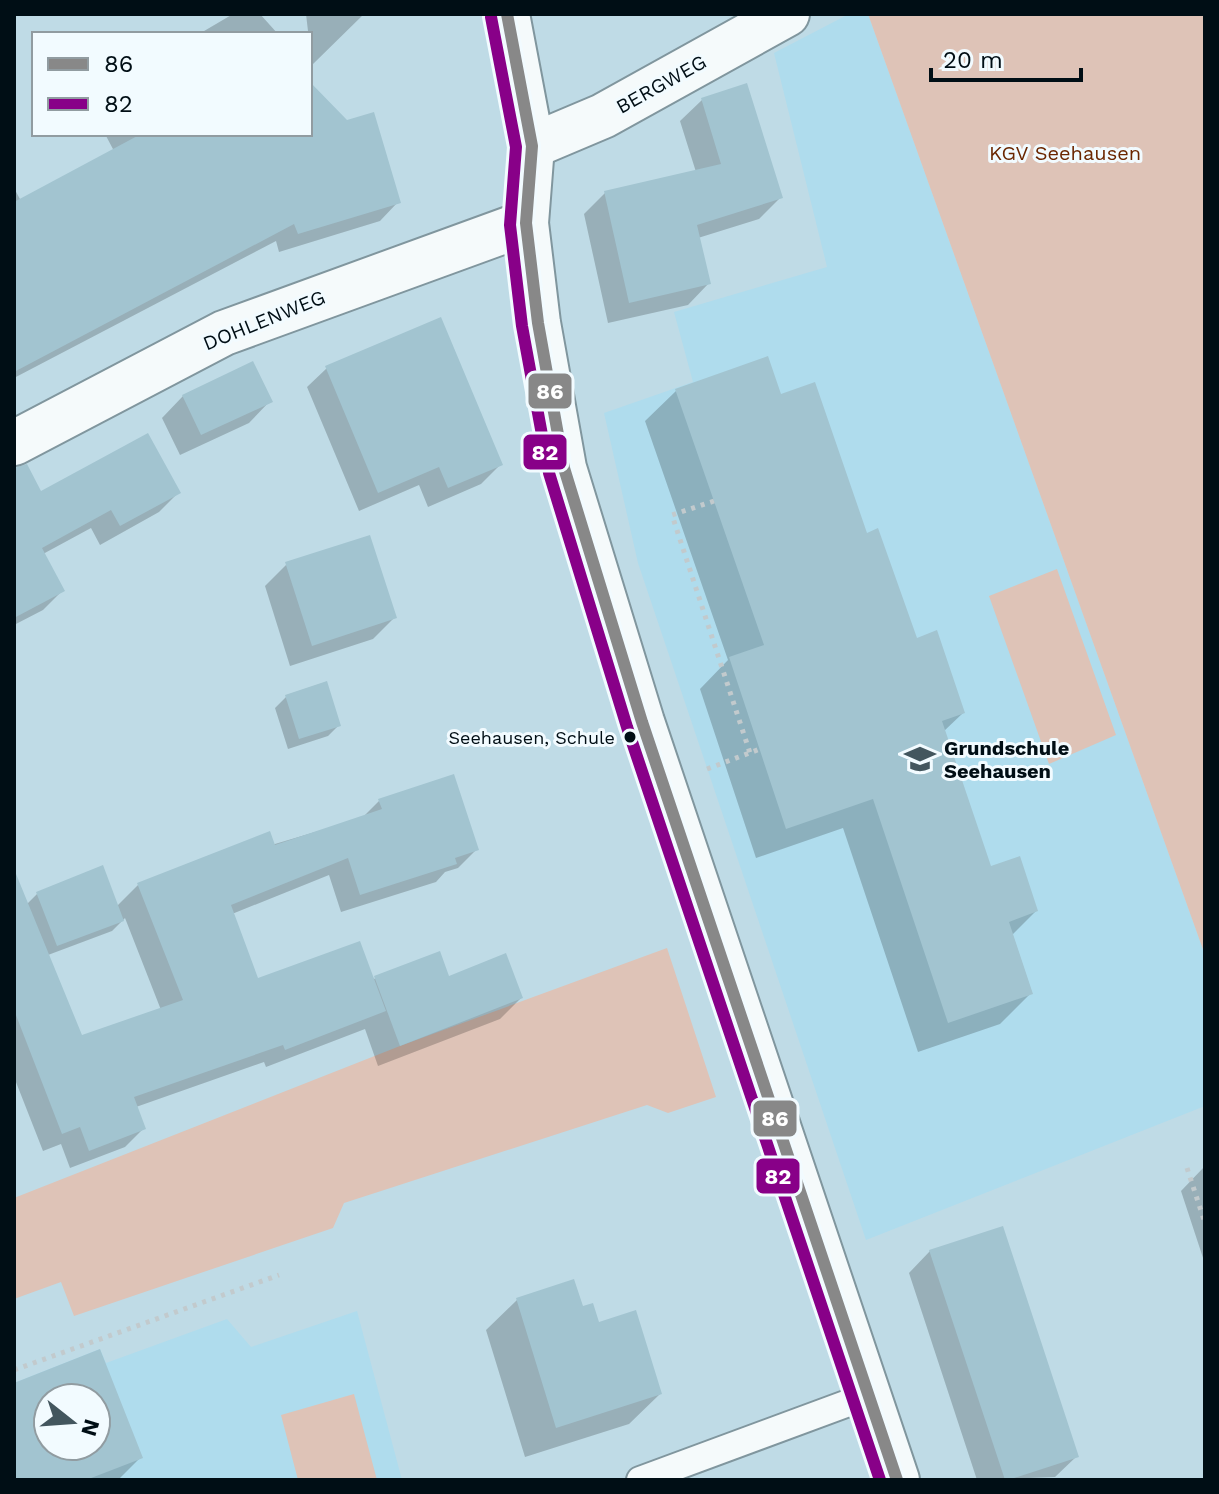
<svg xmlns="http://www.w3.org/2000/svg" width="1219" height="1494" viewBox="0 0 1219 1494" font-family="'Work Sans',sans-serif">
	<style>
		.built { fill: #afdced; fill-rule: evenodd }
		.green { fill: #dec3b7 }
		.shadow { fill: #0003; fill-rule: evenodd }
		.building { fill: #a2c4d0; fill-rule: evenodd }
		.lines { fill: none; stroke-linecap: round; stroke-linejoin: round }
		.lane-casing { stroke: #80969e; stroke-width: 30 }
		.street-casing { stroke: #80969e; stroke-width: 48 }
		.secondary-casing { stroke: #80969e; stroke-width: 48 }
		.path { stroke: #c2cacd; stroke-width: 5; stroke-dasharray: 4 6; stroke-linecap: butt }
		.lane { stroke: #f5fafb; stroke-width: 26 }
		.street { stroke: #f5fafb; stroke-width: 44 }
		.secondary { stroke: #f5fafb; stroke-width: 44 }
		.bus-1-casing { stroke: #f2fbff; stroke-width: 18 }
		.bus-2-casing { stroke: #f2fbff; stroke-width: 18 }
		.bus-1 { stroke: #888; stroke-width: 12 }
		.bus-2 { stroke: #808; stroke-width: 12 }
		.bus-dot { fill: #000e15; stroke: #f2fbff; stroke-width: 3 }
		.labels { text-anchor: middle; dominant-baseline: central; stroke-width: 6; stroke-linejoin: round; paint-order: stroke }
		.bus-label { font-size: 18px; fill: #000e15; stroke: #f2fbff; text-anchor: end }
		.street-label { font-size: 20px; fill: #000e15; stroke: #f2fbff }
		.park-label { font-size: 20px; fill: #6a2600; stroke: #f2fbff }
		.poi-label { font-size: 20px; font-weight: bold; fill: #000e15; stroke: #f2fbff; text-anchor: start }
		.line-badge { stroke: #f2fbff; stroke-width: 3 }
		.badge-label { font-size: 22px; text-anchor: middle; font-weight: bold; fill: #fff }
	</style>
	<rect width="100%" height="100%" fill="#bfdbe6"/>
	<!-- built -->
	<path class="built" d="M849,14H868L1205,955V1106L866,1240L638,563L604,413L693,382L674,312L827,267L774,53Z
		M357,1311L402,1480H14V1383L100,1349L106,1363L227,1319L251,1347ZM48,1398H96V1446H48Z"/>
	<!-- green -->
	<path class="green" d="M868,14H1205V955Z
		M1057,569L1116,735L1049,764L989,596Z
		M667,948L716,1097L668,1113L647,1105L344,1203L333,1228L74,1316L61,1282L14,1299V1198L400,1046Z
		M354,1394L377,1480H298L281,1415Z"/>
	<!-- shadow -->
	<path class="shadow" d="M233,14H260L278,34H199Z
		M306,14H364L312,65Z
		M310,85L398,202L380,221L279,252L276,241L14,378V188L21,201L114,151L105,134H310Z
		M702,100L780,198L759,219L698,238L709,283L688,305L608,323L584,214L605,193L696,172L680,121Z
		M327,368L501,464L481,484L428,507L419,485L359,511L307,387Z
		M676,391L779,396L866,535L915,640L963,713L943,732L989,869L1036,911L1012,935L1030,994L1000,1024L918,1052L843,828L756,858L700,689L728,660L645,421Z
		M183,396L270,401L249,423L180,455L162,418Z
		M179,492L159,512L100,545L91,528L43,554L62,591L43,610L14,625V508Z
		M287,564L394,618L373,639L290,666L265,586Z
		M286,697L339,725L328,736L288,749L275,708Z
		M379,801L476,850L458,868L445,872L436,882L341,912L329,875L232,914L256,980L448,978L521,998L500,1019L378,1066L365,1029L266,1067L264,1062L136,1107L144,1128L125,1147L70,1168L61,1144L43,1151L14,1077V933L27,904L37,894L117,906L138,885L362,818ZM125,918L161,1010L81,1038L48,955L112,931Z
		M1205,1166V1264L1181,1191Z
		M930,1251L1077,1456L1055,1477L977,1480L909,1273Z
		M517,1300L581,1309L660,1394L629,1424L525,1457L486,1330Z
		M99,1352L140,1458L118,1480H14V1385ZM48,1398H96V1446H48Z"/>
	<!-- building -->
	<path class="building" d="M310,82L347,120L374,112L401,203L298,234L294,224L14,372V202L141,134H310Z
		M747,83L783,198L697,225L711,284L629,303L604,191L721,164L701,98Z
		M441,317L503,465L448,488L439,467L378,493L325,366Z
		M768,356L781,394L815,382L867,533L878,528L917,638L937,630L965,713L942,721L991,866L1020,856L1038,911L1009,922L1033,994L948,1023L873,799L786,829L729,657L764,645L675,389Z
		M253,361L273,402L201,435L182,395Z
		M148,433L181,493L120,526L111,510L42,548L65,591L14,618V468L27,464L41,491Z
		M370,535L397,618L312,646L285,562Z
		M327,681L341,726L299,739L285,695Z
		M454,774L479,850L455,858L457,864L360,895L348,858L231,905L258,978L360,941L386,1011L285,1050L283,1045L134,1097L146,1129L89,1151L80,1127L62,1134L14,1010V869L82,1035L183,1000L137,883L270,831L275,845L382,809L378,799Z
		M103,865L124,921L57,946L36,892Z
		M440,951L449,976L506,953L523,998L400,1046L374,976Z
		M1003,1226L1079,1457L1008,1480H1005L929,1250Z
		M574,1279L583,1306L593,1303L599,1322L636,1310L662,1394L556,1428L516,1298Z
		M100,1349L143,1458L86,1480H14V1383ZM48,1398H96V1446H48Z"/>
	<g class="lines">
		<defs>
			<path id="lane" d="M640,1480L870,1395"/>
			<path id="street" d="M532,146L603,116L787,14
				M14,443L224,333L526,223"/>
			<path id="secondary" d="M507,14L532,146L526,223L538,323L564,468L642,722L897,1480"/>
		</defs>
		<!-- lane casing -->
		<use href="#lane" class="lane-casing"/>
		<!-- street casing -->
		<use href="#street" class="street-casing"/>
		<!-- secondary casing -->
		<use href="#secondary" class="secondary-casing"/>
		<!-- path -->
		<path class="path" d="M714,501L672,515L750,753
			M707,769L760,749
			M1187,1168L1205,1223
			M14,1370L279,1275"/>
		<!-- lane -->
		<use href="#lane" class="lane"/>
		<!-- street -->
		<use href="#street" class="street"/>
		<!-- secondary -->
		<use href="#secondary" class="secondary"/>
		<defs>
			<path id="bus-1" d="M507,14L532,146L526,223L538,323L564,468L642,722L897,1480"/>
			<path id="bus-2" d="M491,17L516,147L510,225L522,326L549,473L627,727L880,1480"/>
		</defs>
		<!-- bus-1 casing -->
		<use href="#bus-1" class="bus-1-casing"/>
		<!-- bus-2 casing -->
		<use href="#bus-2" class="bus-2-casing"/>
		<!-- bus-1 -->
		<use href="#bus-1" class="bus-1"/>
		<!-- bus-2 -->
		<use href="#bus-2" class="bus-2"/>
	</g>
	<!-- icons -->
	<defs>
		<symbol id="school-bare" viewBox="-9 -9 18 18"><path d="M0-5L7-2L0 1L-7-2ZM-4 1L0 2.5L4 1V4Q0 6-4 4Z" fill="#43565e" stroke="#f2fbff" stroke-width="2.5" paint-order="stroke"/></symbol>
	</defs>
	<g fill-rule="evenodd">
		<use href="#school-bare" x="898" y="737" width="44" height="44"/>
	</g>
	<!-- markers -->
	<circle class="bus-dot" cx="630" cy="737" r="7"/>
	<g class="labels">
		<!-- bus labels -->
		<g class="bus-label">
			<text x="615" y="737">Seehausen, Schule</text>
		</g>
		<!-- street labels -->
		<g class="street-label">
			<text transform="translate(661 84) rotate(-29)">BERGWEG</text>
			<text transform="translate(264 320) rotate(-22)">DOHLENWEG</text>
		</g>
		<!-- park labels -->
		<g class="park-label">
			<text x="1065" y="153">KGV Seehausen</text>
		</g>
		<!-- poi labels -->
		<g class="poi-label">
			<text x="944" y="748">Grundschule<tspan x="944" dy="23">Seehausen</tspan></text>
		</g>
	</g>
	<g class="line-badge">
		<rect x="527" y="372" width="46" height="38" rx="8" fill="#888"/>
		<rect x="522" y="433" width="46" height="38" rx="8" fill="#808"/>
		<rect x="752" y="1099" width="46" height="39" rx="8" fill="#888"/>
		<rect x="755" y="1157" width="46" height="38" rx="8" fill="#808"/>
	</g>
	<g class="badge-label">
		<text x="550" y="399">86</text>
		<text x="545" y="460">82</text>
		<text x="775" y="1126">86</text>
		<text x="778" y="1184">82</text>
	</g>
	<!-- border -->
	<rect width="1219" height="1494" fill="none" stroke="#000e15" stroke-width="32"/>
	<!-- legend -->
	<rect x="32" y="32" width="280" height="104" fill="#f2fbff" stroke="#919ca1" stroke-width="2"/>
	<rect x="48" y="58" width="40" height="12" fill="#888888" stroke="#919ca1" stroke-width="2"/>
	<text x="104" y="72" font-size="24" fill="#000e15">86</text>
	<rect x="48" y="98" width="40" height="12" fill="#880088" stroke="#919ca1" stroke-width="2"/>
	<text x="104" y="112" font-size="24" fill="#000e15">82</text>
	<!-- north arrow -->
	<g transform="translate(72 1422) rotate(107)"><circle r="38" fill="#f2fbff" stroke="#919ca1" stroke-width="2"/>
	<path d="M0-6L14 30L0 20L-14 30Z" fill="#43565e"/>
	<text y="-12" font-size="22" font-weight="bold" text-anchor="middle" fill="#000e15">N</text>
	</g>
	<!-- scale -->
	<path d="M931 68v12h150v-12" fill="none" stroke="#000e15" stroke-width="4"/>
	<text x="943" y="68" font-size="24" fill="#000e15" stroke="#f2fbff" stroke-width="6" paint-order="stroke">20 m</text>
</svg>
